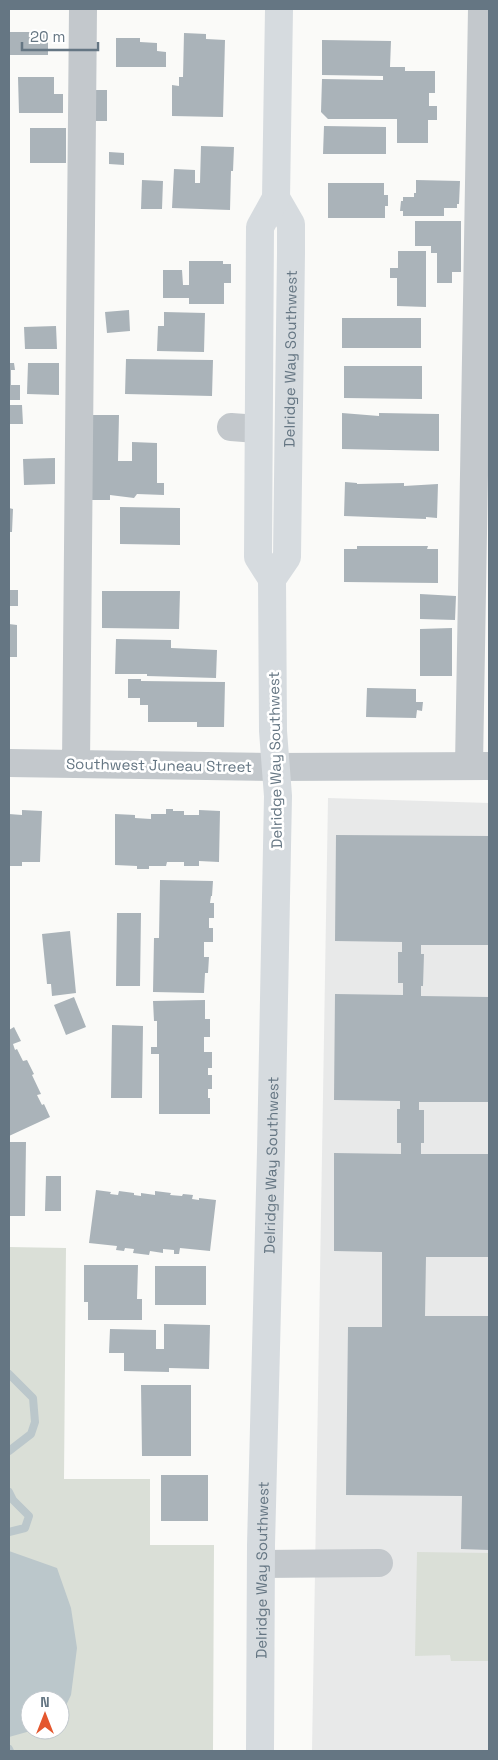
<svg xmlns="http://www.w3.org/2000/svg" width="498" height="1760" viewBox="0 0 498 1760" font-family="'Space Grotesk',sans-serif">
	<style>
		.built { fill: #e8e9e9 }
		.green { fill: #dadfd7; fill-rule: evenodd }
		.water { fill: #bbc7cb }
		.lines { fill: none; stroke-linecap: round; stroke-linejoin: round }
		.stream { stroke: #bbc7cb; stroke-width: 8 }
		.building { fill: #aab3b9 }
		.minor { stroke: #c3c8cc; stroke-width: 28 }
		.major { stroke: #d6dbdf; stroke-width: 28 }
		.labels { text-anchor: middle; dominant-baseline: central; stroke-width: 5; stroke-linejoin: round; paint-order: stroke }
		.street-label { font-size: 15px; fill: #657683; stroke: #fff }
	</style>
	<rect width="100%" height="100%" fill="#fafaf8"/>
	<!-- built -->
	<path class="built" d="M328,798L489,803V1751H312Z"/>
	<!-- green -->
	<path class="green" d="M9,1247L66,1248L64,1479H150V1545H214L213,1751H9ZM30,1700H60V1730H30Z
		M417,1552L489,1553V1661H451L450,1655L415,1656Z"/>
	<!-- water -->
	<path class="water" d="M9,1551L57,1568L71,1608L77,1648L71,1695L60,1718V1700H30V1730H34L9,1737Z"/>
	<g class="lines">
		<!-- stream -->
		<path class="stream" d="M9,1374L33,1398L35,1422L31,1434L9,1451
			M9,1492L13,1500L29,1516L25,1528L9,1532
			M9,1749L10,1751"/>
	</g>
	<!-- building -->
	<path class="building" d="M9,32H48V55H9Z
		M184,33L206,34V39L225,40L223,117L172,116V85L179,86V77H183Z
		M116,38H140V42L157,43V51L166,52V67H116Z
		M322,40L391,41L390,67H405V71H435V93H429V106H437V120H428V143H397V119H328L321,112L322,79L383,80V76L322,75Z
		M18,77H54V94H63V113H19Z
		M87,90H107V121H86Z
		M324,126L386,127V154H323Z
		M30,128H66V163H30Z
		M201,146L234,147L233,171H231L230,210L172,208L174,169L195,170V183H200Z
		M109,152L124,153V165L109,164Z
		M142,180L163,181L162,209H141Z
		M416,180L460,181L459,204H457V208H444V216H403V211H400L401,201H403V197H414V193H416Z
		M328,183H384V195H388V206H385V218H328Z
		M415,221H461V272H452V283H437V253H431V246H415Z
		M398,251H426V307L397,306V278H390V268H398Z
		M189,261H223V264H231V283H224V304H189V298H163V270H182L183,285H189Z
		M129,310L130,331L107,333L105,312Z
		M164,312L205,313L204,352L157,351L158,326H164Z
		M342,318H421V348H342Z
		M56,326L57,349H25L24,327Z
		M126,359L213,360L212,396L125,394Z
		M9,363H14L15,370H11V385H20V400H9Z
		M28,363H59V395L27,394Z
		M344,366H422V399L344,398Z
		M9,405H22L23,424H9Z
		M342,413L379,416V413L439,414V451L342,449Z
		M90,415H119L118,461H132V442L157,443V483H164V495L137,494L134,498L110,495V500H92Z
		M55,458V484L24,485L23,459Z
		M345,482L357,483V484L404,483V486L438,484L437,518L426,517V519L344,516Z
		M120,507L180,508V545L120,544Z
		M9,508L13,509L12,532H9Z
		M357,546H428L427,549H438V583L344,582V549H357Z
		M9,590H18V606H9Z
		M102,591H180L179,629L102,628Z
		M420,594L456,596L455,620L420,619Z
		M9,624L17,625V657H9Z
		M452,628V676H420V629Z
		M116,639L171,640V648L217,650L216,678L147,676V674H115Z
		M128,679H141V681L225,682L224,727H197V722H148V705H140V698H128Z
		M367,688L416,689V702H423L422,711L417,710L416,718L366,717Z
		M166,809H173V811H184V815H199V810L220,811L219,862L199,861V866H184V862H167L166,866H149V869H137V866L115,865V814L135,815V818L151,819V814H166Z
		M22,810L42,811L40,862H22V866H9V814L22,815Z
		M336,835L489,836V945H421V954H424L423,986H421V996L489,997V1102H419V1110H424V1143H421V1154H489V1257H426L425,1316H489V1550L461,1549L462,1496L346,1495L348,1327H382V1252L334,1251V1153L401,1154V1143H397V1109H400V1101L334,1100L335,994L403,995V983H398V952H402V942L335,941Z
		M160,880L213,881L212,896H211L210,903H214V918H209V928H213V942H204V957H209L208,973H205L204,993L153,992L154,938H159Z
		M117,913H141L140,986H116Z
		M70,931L76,993L52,996L51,984H47L42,934Z
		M74,997L86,1027L66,1035L54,1005Z
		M205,1000V1019H210V1037H204V1052H212V1068H208V1075H212V1089H208V1098H210V1114H159V1054H151V1047H157V1021H154L153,1001Z
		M112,1025L143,1026L142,1098H111Z
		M14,1027L21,1041L13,1044L15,1050L17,1049L23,1061L27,1060L34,1074L32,1075L41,1094L37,1095L42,1105L44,1104L50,1117L9,1136V1030Z
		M9,1142H26L25,1216H9Z
		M46,1176H61V1211H45Z
		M96,1190L111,1192L110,1194L118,1195L119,1191L134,1193V1195L141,1196V1193L155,1195V1191L171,1193L170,1195L182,1196L183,1194L193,1195L192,1199L199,1200V1198L216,1200L210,1251L180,1248L179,1254H174V1250L163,1249V1253L150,1251L149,1255L133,1253L134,1249L125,1248L124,1251L116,1250L117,1246L89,1243Z
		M84,1265H138L137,1299H142V1320H88V1302H84Z
		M155,1266H206V1305H155Z
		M164,1324L210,1325L209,1369L169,1368V1372L124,1371V1353H109L110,1329L156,1330V1349H164Z
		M141,1385H191V1456H142Z
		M161,1475H208V1521H161Z"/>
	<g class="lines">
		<!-- minor -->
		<path class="minor" d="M231,427L258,429
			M9,763L275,767L489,766
			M76,764L83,9
			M469,766L482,9
			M261,1564L379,1563"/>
		<!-- major -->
		<g class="major">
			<path id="s1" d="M272,579L287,557L291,253V224L276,198"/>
			<path id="s2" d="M260,1751L261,1545L271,1151L278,796L273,731L272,579L258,557L260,227L276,198L279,9"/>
		</g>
	</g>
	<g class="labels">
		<!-- street labels -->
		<g class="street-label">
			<text stroke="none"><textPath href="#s1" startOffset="225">Delridge Way Southwest</textPath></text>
			<text transform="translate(275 760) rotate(-91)">Delridge Way Southwest</text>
			<text transform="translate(159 765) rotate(1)">Southwest Juneau Street</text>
			<text stroke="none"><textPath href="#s2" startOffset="586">Delridge Way Southwest</textPath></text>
			<text stroke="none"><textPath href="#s2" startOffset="181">Delridge Way Southwest</textPath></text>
		</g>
	</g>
	<!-- border -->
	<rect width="498" height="1760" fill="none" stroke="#657683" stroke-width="20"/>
	<!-- north arrow -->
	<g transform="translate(45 1715)"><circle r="24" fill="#ffffff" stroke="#c1c8cd"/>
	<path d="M0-4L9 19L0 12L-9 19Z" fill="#e4572e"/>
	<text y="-8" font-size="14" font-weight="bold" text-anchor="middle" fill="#657683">N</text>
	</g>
	<!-- scale -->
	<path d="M22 42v8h76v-8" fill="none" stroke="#657683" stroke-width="2.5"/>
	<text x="30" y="42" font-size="15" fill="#657683" stroke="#ffffff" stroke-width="4" paint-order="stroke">20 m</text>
</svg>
